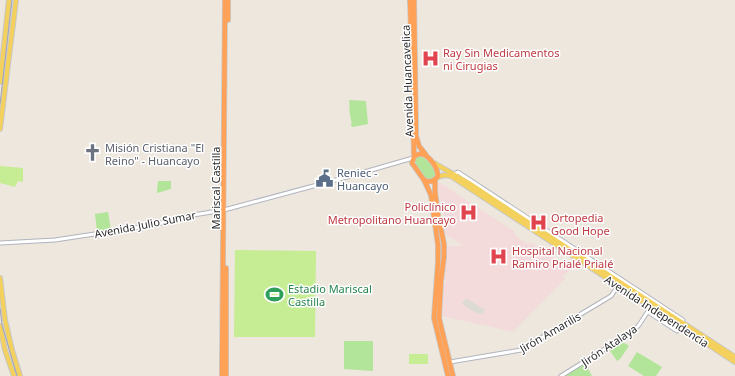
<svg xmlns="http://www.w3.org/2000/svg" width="735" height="376" viewBox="0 0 735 376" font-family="'Noto Sans',sans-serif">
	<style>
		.medical { fill: #f4dbdb }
		.green { fill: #b2e599 }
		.pitch { fill: #c6ec94 }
		.plaza { fill: #dddad4 }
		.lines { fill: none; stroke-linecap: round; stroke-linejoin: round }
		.minor-casing { stroke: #b1b4bf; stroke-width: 5 }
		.major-casing { stroke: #c8c8c8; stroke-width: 6 }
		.highway-casing { stroke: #c8c8c8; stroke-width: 6 }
		.minor { stroke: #fff; stroke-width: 3 }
		.major { stroke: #f3d15c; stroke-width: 4 }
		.highway { stroke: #ffa156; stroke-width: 4.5 }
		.rail { stroke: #a0a3b6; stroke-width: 1 }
		.labels { text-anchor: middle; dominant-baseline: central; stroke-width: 3; stroke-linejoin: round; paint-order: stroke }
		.health-label { font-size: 11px; fill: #be3a42; stroke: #fff; text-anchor: start }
		.street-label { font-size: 11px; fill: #2b2b2b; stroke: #fff }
		.worship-label { font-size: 11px; fill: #5b616d; stroke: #fff; text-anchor: start }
		.service-label { font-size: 11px; fill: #4e5e75; stroke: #fff; text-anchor: start }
		.leisure-label { font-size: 11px; fill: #27864d; stroke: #fff; text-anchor: start }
	</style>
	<rect width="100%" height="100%" fill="#ede7dd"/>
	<!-- medical -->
	<path class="medical" d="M439,182L514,231L516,236L517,237L527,243V244L532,243L571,269L563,276L565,279L513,332L442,316L444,283H446V281L444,280L447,246H463L445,234L444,217L438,188Z"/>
	<!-- green -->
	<path class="green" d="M349,100L366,101L368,124L353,127L351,126C352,122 351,119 350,115C349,111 350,105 349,100Z
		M419,156C430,160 431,163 436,173L434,178L430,180L424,178L414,162V159Z
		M158,181H171V189L157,193V191Z
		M108,212L111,230L97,232L95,214Z
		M344,341H373V371L344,369Z
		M621,341L629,346L620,359L617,361L609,349Z
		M637,352L662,367L656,376H644L628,366Z
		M585,363L592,376H566V375Z"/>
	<!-- pitch -->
	<path class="pitch" d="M0,166L23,168V182L18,181L15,187L0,183Z
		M235,250L316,251L315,337H234Z
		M409,354H428V364H409Z"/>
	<!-- plaza -->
	<path class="plaza" d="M466,298L485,310L482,314L479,313L478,314L462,304Z"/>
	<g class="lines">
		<defs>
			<path id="minor" d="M454,174L458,172L683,320
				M0,243L55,240L154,225L187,216L224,210L347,177L413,158
				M648,312L677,331
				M450,362L521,350L611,296L618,286
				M561,376L621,339L636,328L639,325L652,305"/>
			<path id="major" d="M0,82L9,0
				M0,129L16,0
				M434,163L469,183L531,224L735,357
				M437,177L445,175L451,176L735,362
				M0,278L5,320L12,350L20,376
				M0,326L5,350L14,376"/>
			<path id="highway" d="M410,0L413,90
				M414,0L416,136L419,146L426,155
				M228,20V0
				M413,107L414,157
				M435,179V191L438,215L444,244V257L441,280L439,318L453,376
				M424,180C430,183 435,181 438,176C437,165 424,147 414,157L412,163L424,180L431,195L438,245V262L434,318L448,376
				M222,376L225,0
				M226,376V268"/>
		</defs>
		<!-- minor casing -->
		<use href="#minor" class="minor-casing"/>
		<!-- major casing -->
		<use href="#major" class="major-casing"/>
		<!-- highway casing -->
		<use href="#highway" class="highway-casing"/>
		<!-- minor -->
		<use href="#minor" class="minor"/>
		<!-- major -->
		<use href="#major" class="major"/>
		<!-- highway -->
		<use href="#highway" class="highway"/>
		<!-- rail -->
		<path class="rail" d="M0,104L12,0
			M0,308L2,325L17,376"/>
	</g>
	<!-- icons -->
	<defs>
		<symbol id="hospital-bare" viewBox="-9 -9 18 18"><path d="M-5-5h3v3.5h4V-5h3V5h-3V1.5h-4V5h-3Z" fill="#e0444e" stroke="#fff" stroke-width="2.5" paint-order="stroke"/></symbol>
		<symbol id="church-bare" viewBox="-9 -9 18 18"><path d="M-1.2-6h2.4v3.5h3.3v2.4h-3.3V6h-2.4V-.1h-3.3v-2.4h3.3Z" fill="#6b7280" stroke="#fff" stroke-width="2.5" paint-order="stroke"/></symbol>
		<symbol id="civic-bare" viewBox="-9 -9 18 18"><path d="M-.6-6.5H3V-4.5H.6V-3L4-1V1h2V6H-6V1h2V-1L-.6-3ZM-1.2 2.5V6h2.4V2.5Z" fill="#5c6f8a" stroke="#fff" stroke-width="2.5" paint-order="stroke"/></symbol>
		<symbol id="stadium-bare" viewBox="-9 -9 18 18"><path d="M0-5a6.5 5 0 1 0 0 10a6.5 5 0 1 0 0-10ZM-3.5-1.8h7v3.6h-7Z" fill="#2e9e5b" stroke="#fff" stroke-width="2.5" paint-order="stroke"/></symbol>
	</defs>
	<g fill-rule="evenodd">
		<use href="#hospital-bare" x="418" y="46" width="25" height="25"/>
		<use href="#church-bare" x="80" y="140" width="25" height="25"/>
		<use href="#civic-bare" x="312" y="166" width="25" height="25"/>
		<use href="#hospital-bare" x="456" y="200" width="25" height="25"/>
		<use href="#hospital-bare" x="526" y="210" width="25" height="25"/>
		<use href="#hospital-bare" x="486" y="244" width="25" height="25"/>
		<use href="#stadium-bare" x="262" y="282" width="25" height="25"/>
	</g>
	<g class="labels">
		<!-- health labels -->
		<g class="health-label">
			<text x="443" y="52">Ray Sin Medicamentos<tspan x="443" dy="13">ni Cirugias</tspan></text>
			<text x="456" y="206" text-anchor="end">Policlínico<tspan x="456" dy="13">Metropolitano Huancayo</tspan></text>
			<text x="551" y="217">Ortopedia<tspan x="551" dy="13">Good Hope</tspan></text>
			<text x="512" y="250">Hospital Nacional<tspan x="512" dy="13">Ramiro Prialé Prialé</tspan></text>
		</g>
		<!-- street labels -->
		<g class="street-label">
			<text transform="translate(407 81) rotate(-92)">Avenida Huancavelica</text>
			<text transform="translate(215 188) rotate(-90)">Mariscal Castilla</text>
			<text transform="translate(145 224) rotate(-11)">Avenida Julio Sumar</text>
			<text transform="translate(657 311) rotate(33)">Avenida Independencia</text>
			<text transform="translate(550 332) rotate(-30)">Jirón Amarilis</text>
			<text transform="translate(609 345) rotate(-34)">Jirón Atalaya</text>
		</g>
		<!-- worship labels -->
		<g class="worship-label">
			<text x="105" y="147">Misión Cristiana "El<tspan x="105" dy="13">Reino" - Huancayo</tspan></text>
		</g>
		<!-- service labels -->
		<g class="service-label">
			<text x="337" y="172">Reniec -<tspan x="337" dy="13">Huancayo</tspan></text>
		</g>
		<!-- leisure labels -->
		<g class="leisure-label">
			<text x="288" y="288">Estadio Mariscal<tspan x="288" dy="13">Castilla</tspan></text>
		</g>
	</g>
</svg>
